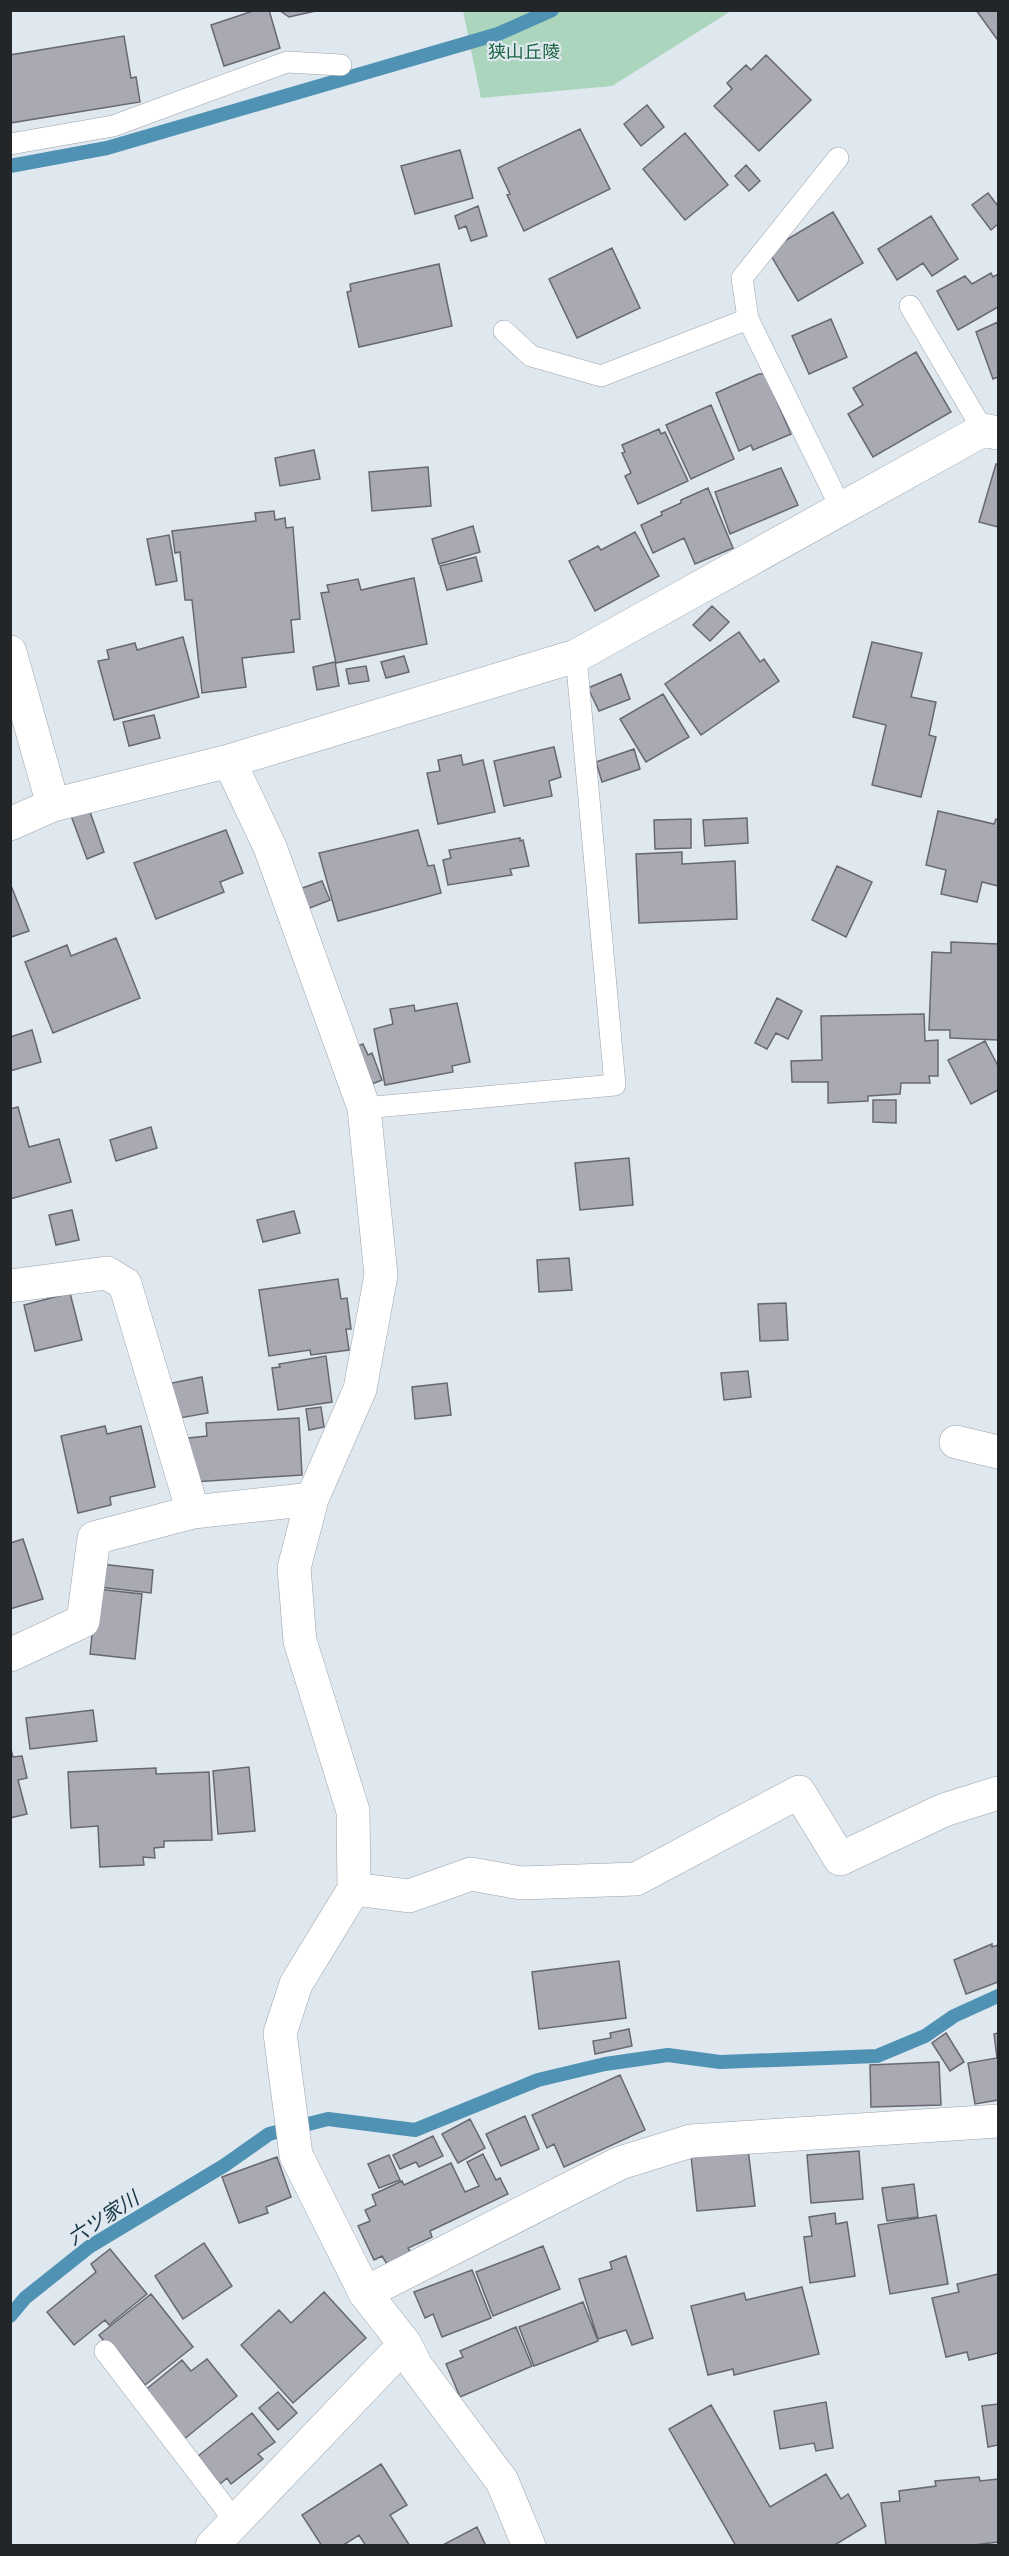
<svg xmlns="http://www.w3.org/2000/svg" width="1009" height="2556" viewBox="0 0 1009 2556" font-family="Cabin,'Noto Sans JP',sans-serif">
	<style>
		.green { fill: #abd5bc }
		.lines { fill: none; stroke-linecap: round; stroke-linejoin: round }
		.stream { stroke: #5092b3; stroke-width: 14 }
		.building { fill: #a9a9b3; stroke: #676871; stroke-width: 1.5 }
		.lane-casing { stroke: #9ba3ab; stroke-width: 22 }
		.street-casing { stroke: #9ba3ab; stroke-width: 34 }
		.lane { stroke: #fff; stroke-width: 21 }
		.street { stroke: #fff; stroke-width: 33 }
		.labels { text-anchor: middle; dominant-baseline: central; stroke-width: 4.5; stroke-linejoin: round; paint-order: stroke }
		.park-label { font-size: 18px; fill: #1b6543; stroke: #dfe7ef }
		.water-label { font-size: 20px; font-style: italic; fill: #163545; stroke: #dfe7ef }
	</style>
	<rect width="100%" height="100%" fill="#dfe7ef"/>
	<!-- green -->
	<path class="green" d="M463,11V10L731,11L612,86L481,98Z"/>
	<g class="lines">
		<!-- stream -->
		<path class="stream" d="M10,166L107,148L498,34L552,10
			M10,2316L25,2298L89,2247L225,2165L269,2134L328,2119L415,2130L538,2080L605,2064L668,2055L720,2062L877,2056L925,2036L954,2016L998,1996"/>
	</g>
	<!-- building -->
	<path class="building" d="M256,10H269L280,48L224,66L211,25Z
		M279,10H320L289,17Z
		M976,10H998V38L997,39Z
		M124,36L131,78L136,77L140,102L10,123V55Z
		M766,55L811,100L759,151L714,106L732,89L727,83L746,65L751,70Z
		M647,105L664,127L641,146L624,124Z
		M580,129L610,189L524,231L507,195L510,194L498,168Z
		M685,133L728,185L685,220L643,169Z
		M460,150L473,198L415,214L401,166Z
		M746,165L760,181L749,191L735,176Z
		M988,193L998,206V224L991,230L972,205Z
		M478,206L487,236L471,241L466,226L459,229L455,216Z
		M833,212L863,263L798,301L770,254L771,249Z
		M931,216L958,259L932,276L923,263L897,280L878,249Z
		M612,248L640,308L577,338L549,279Z
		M439,264L452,326L359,347L347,292L351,291L350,284Z
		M991,273L993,277L998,274V307L958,330L937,291L965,276L972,284Z
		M831,319L847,357L809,374L792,336Z
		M998,322V377L993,379L976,332Z
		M916,352L951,412L873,457L848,414L863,405L853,388Z
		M759,374H765L791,434L753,450L751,445L739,451L716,393Z
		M711,405L734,459L691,479L666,425Z
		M659,429L661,434L665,432L688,481L638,504L625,476L631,473L622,453L625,452L622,445Z
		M314,450L320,479L280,486L275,458Z
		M996,464H998V527L979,522Z
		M428,467L431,506L372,511L369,472Z
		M781,468L798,505L730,534L715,492Z
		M708,488L733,548L695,564L684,538L653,553L641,525L662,515L661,512L681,503V500Z
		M274,511L275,520L285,518L286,528L293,527L300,619L291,620L294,652L242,658L246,687L202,693L192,600H185L180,552L175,553L172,531L256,521L255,513Z
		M473,526L480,552L439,564L432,539Z
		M635,532L659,576L595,611L569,561L598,546L601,550Z
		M169,535L177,581L156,585L147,539Z
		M476,557L482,581L447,590L440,566Z
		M414,578L427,644L336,663L321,593L329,592L327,585L358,579L361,590Z
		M712,606L729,622L710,641L693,625Z
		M739,632L760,662L764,659L779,681L701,735L665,684Z
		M183,637L199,697L114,720L98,661L109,659L107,650L135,643L137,650Z
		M872,642L922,653L911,697L936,702L929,735L936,737L921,797L872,785L886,725L853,717Z
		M404,656L409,672L386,678L381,662Z
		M335,662L339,686L317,690L313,667Z
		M366,666L369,681L349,684L346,669Z
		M621,674L630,699L599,711L588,688Z
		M663,694L689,737L646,762L620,719Z
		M154,715L160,738L129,746L123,722Z
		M554,747L561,777L549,781L552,796L504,806L494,761Z
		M634,749L640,769L602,782L596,762Z
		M461,755L463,765L483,760L495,812L438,824L427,773L440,771L438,760Z
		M88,806L104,852L87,859L70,813Z
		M938,811L994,824L996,819H998V886L982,882L977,902L941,894L946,870L926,865Z
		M747,818L748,843L705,846L703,820Z
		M691,819V848L655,849L654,820Z
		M226,830L243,873L220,882L224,892L156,919L134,863Z
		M418,830L428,866L434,865L441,893L338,921L319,853Z
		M520,838V841L523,840L529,866L510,869L512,875L448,885L443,860L451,858L449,850Z
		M682,852V864L735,861L737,919L639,923L636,854Z
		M837,866L872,882L846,937L812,920Z
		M322,881L330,900L302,911L294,891Z
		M10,883L29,931L11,937L10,935Z
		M116,938L140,998L53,1033L25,962L67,945L71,956Z
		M951,942L998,944V1040L950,1038V1030H929L932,952L951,953Z
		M777,998L802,1011L788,1039L776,1033L767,1049L755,1043Z
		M457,1003L470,1062L452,1066L453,1072L385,1085L374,1029L393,1024L390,1009L414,1005L415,1011Z
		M924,1014L925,1041L938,1040V1076H929L930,1083H901L900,1094L868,1096V1101L828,1103V1082H792L791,1061L822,1060L821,1016Z
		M32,1030L41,1062L10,1071V1037Z
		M985,1041L998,1066V1090L971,1104L948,1060Z
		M363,1044L368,1055L372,1053L382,1080L359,1089L345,1051Z
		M873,1100H896V1123L873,1122Z
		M18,1107L29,1147L59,1139L71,1182L10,1199V1109Z
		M151,1127L157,1148L116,1161L110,1140Z
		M629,1158L633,1205L580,1210L575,1163Z
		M72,1210L79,1240L56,1245L49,1215Z
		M294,1211L300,1233L263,1242L257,1220Z
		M569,1258L572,1290L539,1292L537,1260Z
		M338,1279L341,1299L347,1298L351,1329H346L349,1350L311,1355L310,1350L269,1356L259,1290Z
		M70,1293L82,1340L35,1351L24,1305Z
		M786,1303L788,1340L760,1341L758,1304Z
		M326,1356L332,1402L278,1410L272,1368L280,1367L279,1364Z
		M748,1371L751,1397L724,1400L721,1373Z
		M202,1377L208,1413L174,1419L167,1384Z
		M447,1383L451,1415L415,1419L412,1387Z
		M321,1407L324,1427L309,1430L306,1409Z
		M299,1418L302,1475L192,1482L179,1439L207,1436L206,1423Z
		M105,1426L107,1434L141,1426L155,1487L110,1497L111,1505L78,1513L61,1436Z
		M23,1539L43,1599L10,1609V1543Z
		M101,1564L153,1570L151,1593L99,1587Z
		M97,1589L142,1594L135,1659L90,1654Z
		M93,1710L97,1741L30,1749L26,1718Z
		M10,1746L13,1757L22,1756L27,1778L18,1780L27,1814L10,1818Z
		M249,1767L255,1831L218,1834L213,1771Z
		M156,1768V1774L209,1772L212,1840L164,1841V1847L154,1848L155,1858L143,1857L144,1865L100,1867L98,1826L71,1828L68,1772Z
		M992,1944V1947L998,1945V1982L966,1994L954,1960Z
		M619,1961L626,2018L539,2029L532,1972Z
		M629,2029L632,2046L595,2054L593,2041L611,2038L610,2033Z
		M946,2033L964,2062L950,2071L932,2043Z
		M998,2033V2100L975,2104L968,2063L997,2058L994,2034Z
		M939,2062L941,2105L871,2107L870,2065Z
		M620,2075L645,2130L564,2167L554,2144L547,2148L532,2115Z
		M525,2116L539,2149L501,2166L486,2134Z
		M470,2119L485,2148L458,2163L442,2134Z
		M433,2136L443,2156L419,2167L416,2162L400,2169L393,2155Z
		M748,2149L755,2206L697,2211L691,2156Z
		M859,2151L863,2199L811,2203L807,2155Z
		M483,2154L496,2180L500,2178L508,2194L430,2231L432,2237L408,2248L411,2253L387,2264L382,2256L374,2260L358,2226L370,2221L365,2210L376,2205L372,2195L402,2181L404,2185L451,2163L465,2192L479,2186L467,2162Z
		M389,2155L400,2180L379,2188L368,2164Z
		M277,2157L291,2197L266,2207L268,2213L239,2223L222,2177Z
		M914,2184L918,2217L887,2221L882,2188Z
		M835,2213L836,2224L847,2222L855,2276L810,2283L804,2237L812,2236L809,2217Z
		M936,2215L948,2284L890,2294L878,2225Z
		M204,2243L232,2286L183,2319L155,2276Z
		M543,2246L560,2289L493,2316L476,2272Z
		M110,2249L147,2294L109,2325L105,2320L74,2345L47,2312L96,2272L91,2264Z
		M626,2256L653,2338L632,2345L626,2330L598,2339L579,2279L612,2269L610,2262Z
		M472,2270L491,2318L442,2337L433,2314L425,2318L414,2292Z
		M998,2274V2353L969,2360L967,2352L946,2357L932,2298L959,2292L957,2284Z
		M802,2287L819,2354L734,2375L733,2369L708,2375L691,2306L744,2293L746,2300Z
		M324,2292L366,2338L293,2403L241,2345L279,2310L291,2323Z
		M151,2294L193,2347L145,2385L118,2351L115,2354L99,2335Z
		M583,2302L598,2341L534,2366L519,2327Z
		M516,2327L532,2366L460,2397L446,2364L463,2357L460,2351Z
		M207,2359L237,2396L183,2440L144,2391L182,2360L191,2371Z
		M278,2392L297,2413L278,2430L259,2408Z
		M826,2402L833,2448L816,2451L814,2443L780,2449L774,2411Z
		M998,2404V2445L988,2447L982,2406Z
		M711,2405L770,2507L826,2474L841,2499L848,2494L866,2526L833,2546H736L669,2429Z
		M252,2413L275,2442L258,2454L263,2459L231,2484L227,2478L220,2484L198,2456Z
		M381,2464L407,2505L390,2515L410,2546H366L359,2535L342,2546H322L302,2515Z
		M979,2477L980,2481L998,2479V2542L966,2546H886L881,2503L900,2501L899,2491L936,2486L935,2481Z
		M477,2527L486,2546H441Z"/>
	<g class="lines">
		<defs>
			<path id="lane" d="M10,144L113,126L287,62L341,65
				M910,306L983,430
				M748,319L742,278L838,158
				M504,331L531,356L601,376L748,319L841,508
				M364,1108L615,1085L576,656
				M105,2351L235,2521"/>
			<path id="street" d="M10,652L53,805
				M229,761L270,847L364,1108L381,1275L360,1389L312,1499L294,1568L300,1641L353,1811L354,1889L296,1984L280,2033L296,2155L365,2293L405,2344L416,2366L502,2481L529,2546
				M10,824L53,805L229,761L576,656L983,430L998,433
				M10,1286L107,1273L125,1284L193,1512
				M956,1442L998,1452
				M10,1655L83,1621L94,1538L193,1512L312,1499
				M354,1889L409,1896L471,1874L521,1883L636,1879L799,1792L840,1859L944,1810L998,1793
				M365,2293L620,2163L691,2141L998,2121
				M212,2546L405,2344"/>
		</defs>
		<!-- lane casing -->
		<use href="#lane" class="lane-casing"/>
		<!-- street casing -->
		<use href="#street" class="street-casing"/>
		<!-- lane -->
		<use href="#lane" class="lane"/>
		<!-- street -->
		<use href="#street" class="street"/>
	</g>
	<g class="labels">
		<!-- park labels -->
		<g class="park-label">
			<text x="524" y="52">狭山丘陵</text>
		</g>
		<!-- water labels -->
		<g class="water-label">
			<text transform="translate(103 2218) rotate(-33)">六ツ家川</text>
		</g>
	</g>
	<!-- border -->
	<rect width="1009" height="2556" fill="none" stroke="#232629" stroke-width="24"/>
</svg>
